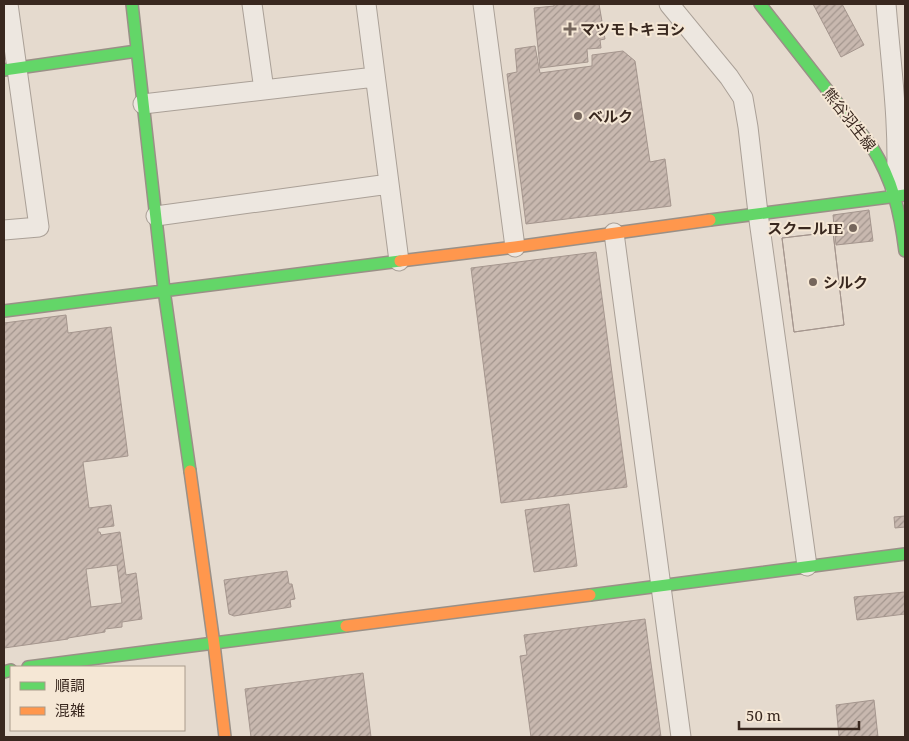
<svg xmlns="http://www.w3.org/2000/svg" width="909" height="741" viewBox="0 0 909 741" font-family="'Noto Serif','Noto Sans JP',serif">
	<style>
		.building { fill: url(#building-hatch); stroke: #a5968e; fill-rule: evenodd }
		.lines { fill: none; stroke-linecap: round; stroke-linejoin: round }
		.street-casing { stroke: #aaa097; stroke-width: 21 }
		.fast-casing { stroke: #9a9087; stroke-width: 14 }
		.slow-casing { stroke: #9a9087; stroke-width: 14 }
		.street { stroke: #ede7e0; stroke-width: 19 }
		.fast { stroke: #63d668; stroke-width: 11 }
		.slow { stroke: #ff974d; stroke-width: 11 }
		.poi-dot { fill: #75665c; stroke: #f5e7d5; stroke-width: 2 }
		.labels { text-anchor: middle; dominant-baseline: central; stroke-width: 4; stroke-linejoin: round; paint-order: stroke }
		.poi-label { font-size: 15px; font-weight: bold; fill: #39281f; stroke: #f5e7d5; text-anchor: start }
		.street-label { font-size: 15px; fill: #39281f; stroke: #f5e7d5 }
	</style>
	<defs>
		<pattern id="building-hatch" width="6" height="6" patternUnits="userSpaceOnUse" patternTransform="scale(1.25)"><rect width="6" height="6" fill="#c8b8af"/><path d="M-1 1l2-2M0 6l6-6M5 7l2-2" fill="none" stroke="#a3968e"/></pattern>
	</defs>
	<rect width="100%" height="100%" fill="#e5dace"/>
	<!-- building -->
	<path class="building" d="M554,4H599L605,39L600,40L601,48L587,49L588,62L540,68L534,8L554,6Z
		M813,4H842L864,45L841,57Z
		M535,46L540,73L592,66V55L623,51L635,61L650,162L665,159L671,206L526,224L507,74L517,72L515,49Z
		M869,210L873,241L836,245L833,215Z
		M833,232L844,325L794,332L782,238Z
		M833,232L844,325L794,332L782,238Z
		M596,252L627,487L501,503L471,268Z
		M66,315L68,333L111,327L128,456L83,462L89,508L111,505L114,526L98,528V532H100L101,535L120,532L126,575L136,573L142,619L122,622V627L105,629V632L68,638V639L4,648V323ZM117,565L122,603L91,607L86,569Z
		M569,504L577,566L534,572L525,510Z
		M905,516V527L895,528L894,517Z
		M287,571L289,584H292L295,599L290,600L291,607L234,616L229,614L224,580Z
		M905,592V614L857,620L854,597Z
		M645,619L661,737H531L520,656L527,655L524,635Z
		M363,673L371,737H251L245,689Z
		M874,700L878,737H839L836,705Z"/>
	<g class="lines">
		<defs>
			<path id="street" d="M252,4L264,90
				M366,4L399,261
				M483,4L515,247
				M669,4L729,77L743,98L748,127L758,213L807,566
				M886,4C891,65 900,128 896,190
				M143,104L375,77
				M156,216L389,184
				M4,230L39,227L8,4
				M614,233L681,737"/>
			<path id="fast" d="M132,4L164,290L190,471
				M760,4L872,147C893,181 900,212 905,251
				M4,70L137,51
				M710,220L905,195
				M4,311L400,261
				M590,595L905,554
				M28,667L346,626
				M4,672L11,670"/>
			<path id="slow" d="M400,261L515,247L710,220
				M190,471L214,644L225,737
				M346,626L590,595"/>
		</defs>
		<!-- street casing -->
		<use href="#street" class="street-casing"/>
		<!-- fast casing -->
		<use href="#fast" class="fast-casing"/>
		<!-- slow casing -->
		<use href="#slow" class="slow-casing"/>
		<!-- street -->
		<use href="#street" class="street"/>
		<!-- fast -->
		<use href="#fast" class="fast"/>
		<!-- slow -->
		<use href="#slow" class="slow"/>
	</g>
	<!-- markers -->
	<g class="poi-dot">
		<path d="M567.5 21.5h5v5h5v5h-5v5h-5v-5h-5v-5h5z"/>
		<circle cx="578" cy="116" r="5"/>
		<circle cx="853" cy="228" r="5"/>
		<circle cx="813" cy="282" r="5"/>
	</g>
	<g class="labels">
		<!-- poi labels -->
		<g class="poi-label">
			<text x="580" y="29">マツモトキヨシ</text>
			<text x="588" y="116">ベルク</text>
			<text x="843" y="228" text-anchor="end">スクールIE</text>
			<text x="823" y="282">シルク</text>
		</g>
		<!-- street labels -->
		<g class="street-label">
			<text transform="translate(850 119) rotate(52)">熊谷羽生線</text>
		</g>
	</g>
	<!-- border -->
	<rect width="909" height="741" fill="none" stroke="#39281f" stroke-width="10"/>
	<!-- legend -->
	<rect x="10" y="666" width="175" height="65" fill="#f5e7d5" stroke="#aa9b8c"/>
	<rect x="20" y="682" width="25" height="8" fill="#63d668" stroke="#aa9b8c"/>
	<text x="55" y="691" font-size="15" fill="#39281f">順調</text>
	<rect x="20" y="707" width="25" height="8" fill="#ff974d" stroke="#aa9b8c"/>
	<text x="55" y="716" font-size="15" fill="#39281f">混雑</text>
	<!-- scale -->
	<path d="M739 721v8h120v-8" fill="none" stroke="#39281f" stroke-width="2.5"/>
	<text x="746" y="721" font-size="15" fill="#39281f" stroke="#f5e7d5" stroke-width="4" paint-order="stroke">50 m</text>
</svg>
